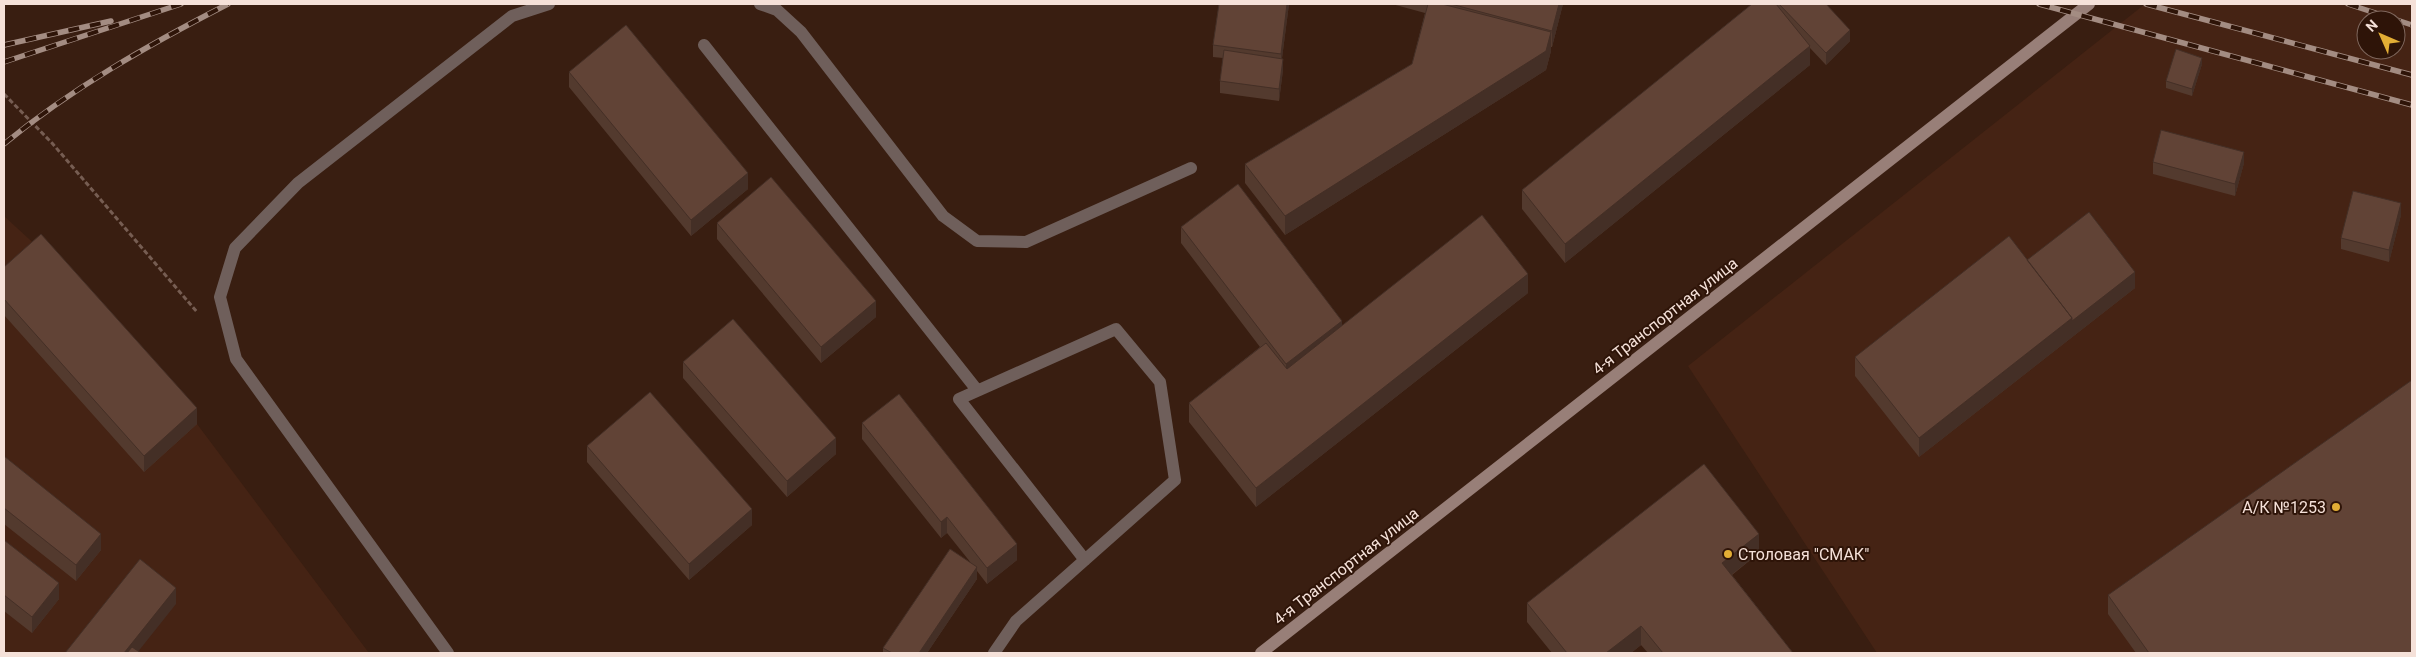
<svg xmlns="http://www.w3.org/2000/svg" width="2416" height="657" viewBox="0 0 2416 657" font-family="Roboto,sans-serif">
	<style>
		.built { fill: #452314; fill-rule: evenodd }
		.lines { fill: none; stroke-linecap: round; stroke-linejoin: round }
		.path { stroke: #765d52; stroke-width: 3; stroke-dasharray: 5 2.5; stroke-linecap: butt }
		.service { stroke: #6f5f5b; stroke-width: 12 }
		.minor { stroke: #6f5f5b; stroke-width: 12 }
		.secondary { stroke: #987f78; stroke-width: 12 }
		.rail-casing { stroke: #a38c82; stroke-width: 5.5 }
		.rail { stroke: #2e1408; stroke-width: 4; stroke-dasharray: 11; stroke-linecap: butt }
		.wall { fill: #533a2e }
		.shaded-wall { fill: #442f26 }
		.building { fill: #614336; stroke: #442f26 }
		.poi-dot { fill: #e3ae35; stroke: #2e1408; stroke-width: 2 }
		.labels { text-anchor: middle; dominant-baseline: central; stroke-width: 4; stroke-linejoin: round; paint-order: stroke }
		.street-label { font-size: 16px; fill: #f5e1d9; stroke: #2e1408 }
		.poi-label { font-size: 16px; fill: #f5e1d9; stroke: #2e1408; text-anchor: end }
	</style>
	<rect width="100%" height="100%" fill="#391e11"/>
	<!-- built -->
	<path class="built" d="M2145,4H2412V653H1877L1688,366ZM2366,20H2396V50H2366Z
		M4,216L41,250L197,424L369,653H4Z"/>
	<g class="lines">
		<!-- path -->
		<path class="path" d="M4,94L52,143L197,312"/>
		<!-- service -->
		<path class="service" d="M704,45L977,390
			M994,653L1016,621L1175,480L1160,382L1116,329L959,399L1085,560"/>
		<!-- minor -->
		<path class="minor" d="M760,4L777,10L801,32L943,216L977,241L1026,242L1191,168
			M448,653L236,359L220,297L235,248L298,183L512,16L549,4"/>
		<!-- secondary -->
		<path class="secondary" d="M1261,653L2089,4"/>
		<defs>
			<path id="rail" d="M2039,4L2412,105
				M2146,4L2412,75
				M2348,4L2412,25
				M4,45L111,21
				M4,62L181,4
				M4,144C72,88 150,44 228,4"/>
		</defs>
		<!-- rail casing -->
		<use href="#rail" class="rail-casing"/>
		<!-- rail -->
		<use href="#rail" class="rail"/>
	</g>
	<!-- wall -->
	<path class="wall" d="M1219,4H1289L1282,58L1283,70L1279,101L1220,93V81L1223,58L1213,57V45Z
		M1392,4H1563L1552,47H1551V51L1546,70L1285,235L1245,183V164L1412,64L1425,13Z
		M1752,4H1826L1850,41L1826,65L1810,48V65L1565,263L1522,209V190Z
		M2202,64L2192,96L2166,88V81Z
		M569,72L748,189L691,236L569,87Z
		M2153,162L2244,163L2235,196L2153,174Z
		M2401,215L2389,262L2341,249V238Z
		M717,223L876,317L821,363L717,239Z
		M1181,227L1342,325L1528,293L1256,507L1189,422V403L1260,347L1181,243Z
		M2027,260L2135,288L1919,457L1855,376V357Z
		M4,267L197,424L144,472L4,315Z
		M683,362L836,454L787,497L683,378Z
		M862,423L1017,560L987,584L977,571V579L927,653H883V648L971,563L947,533L941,538L862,439Z
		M587,446L752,525L689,580L587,462Z
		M4,456L101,550L76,581L4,524Z
		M4,540L59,599L32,633L4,611Z
		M1759,553L1732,575L1793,653H1648L1641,645L1631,653H1552L1527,622V603Z
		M2108,595L2412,653H2136L2108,614Z"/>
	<!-- shaded-wall -->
	<path class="shaded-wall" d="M1287,4H1289L1281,66V54Z
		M1559,4H1563L1552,47V31Z
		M1850,30V41L1826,65V53Z
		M1551,32V51L1546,70L1285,235V216Z
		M1810,46V65L1565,263V244Z
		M2202,58V64L2192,96V89Z
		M1283,59V70L1279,101V89Z
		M2244,152V163L2235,196V184Z
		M748,173V189L691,236V220Z
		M2401,203V215L2389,262V250Z
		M2135,272V288L1919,457V438L2072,318Z
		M1528,274V293L1256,507V488Z
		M876,301V317L821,363V347Z
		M1342,321V337L1286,380V364Z
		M197,408V424L144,472V456Z
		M836,438V454L787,497V481Z
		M752,509V525L689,580V564Z
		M947,517V533L941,538V522Z
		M101,534V550L76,581V565Z
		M1759,534V553L1722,582V563Z
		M1017,544V560L987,584V568Z
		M977,567V579L927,653H919Z
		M59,583V599L32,633V617Z
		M176,588V604L137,653H124Z
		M1641,626V645L1631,653H1606Z"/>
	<!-- building -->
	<path class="building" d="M1219,4H1287L1281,54L1213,45Z
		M1428,4H1442L1551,32L1546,51L1285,216L1245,164L1412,64Z
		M1451,4H1559L1552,31Z
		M1752,4H1776L1810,46L1565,244L1522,190Z
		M1779,4H1826L1850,30L1826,53Z
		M626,25L748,173L691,220L569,72Z
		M2176,49L2202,58L2192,89L2166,81Z
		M1224,50L1283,59L1279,89L1220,81Z
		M2161,130L2244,152L2235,184L2153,162Z
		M771,177L876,301L821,347L717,223Z
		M1238,184L1342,321L1286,364L1181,227Z
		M2353,191L2401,203L2389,250L2341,238Z
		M2089,212L2135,272L2072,321V318L2027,260Z
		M1482,215L1528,274L1256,488L1189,403L1266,343L1287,369Z
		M41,234L197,408L144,456L4,299V267Z
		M2009,236L2072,318L1919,438L1855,357Z
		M733,319L836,438L787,481L683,362Z
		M2412,380V653H2149L2108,595Z
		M650,392L752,509L689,564L587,446Z
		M899,394L1017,544L987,568L947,517L941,522L862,423Z
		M4,456L101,534L76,565L4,508Z
		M1704,464L1759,534L1722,563L1793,653H1663L1641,626L1606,653H1567L1527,603Z
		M4,540L59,583L32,617L4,595Z
		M950,549L977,567L919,653H892L883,648Z
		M140,559L176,588L124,653H65Z
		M132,647L141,653H127Z"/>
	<!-- markers -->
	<g class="poi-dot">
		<circle cx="2336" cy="507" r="5"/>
		<circle cx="1728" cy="554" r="5"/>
	</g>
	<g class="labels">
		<!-- street labels -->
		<g class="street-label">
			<text transform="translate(1665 316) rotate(-38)">4-я Транспортная улица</text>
			<text transform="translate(1346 566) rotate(-38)">4-я Транспортная улица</text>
		</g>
		<!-- poi labels -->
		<g class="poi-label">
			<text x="2326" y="507">А/К №1253</text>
			<text x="1738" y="554" text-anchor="start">Столовая "СМАК"</text>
		</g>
	</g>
	<!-- border -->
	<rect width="2416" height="657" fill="none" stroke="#f5e1d9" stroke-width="10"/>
	<!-- north arrow -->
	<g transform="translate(2381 35) rotate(315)"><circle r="24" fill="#2e1408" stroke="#7e665c"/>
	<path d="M0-4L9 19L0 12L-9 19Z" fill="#e3ae35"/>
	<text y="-8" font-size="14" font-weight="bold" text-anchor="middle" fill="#f5e1d9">N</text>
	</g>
</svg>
